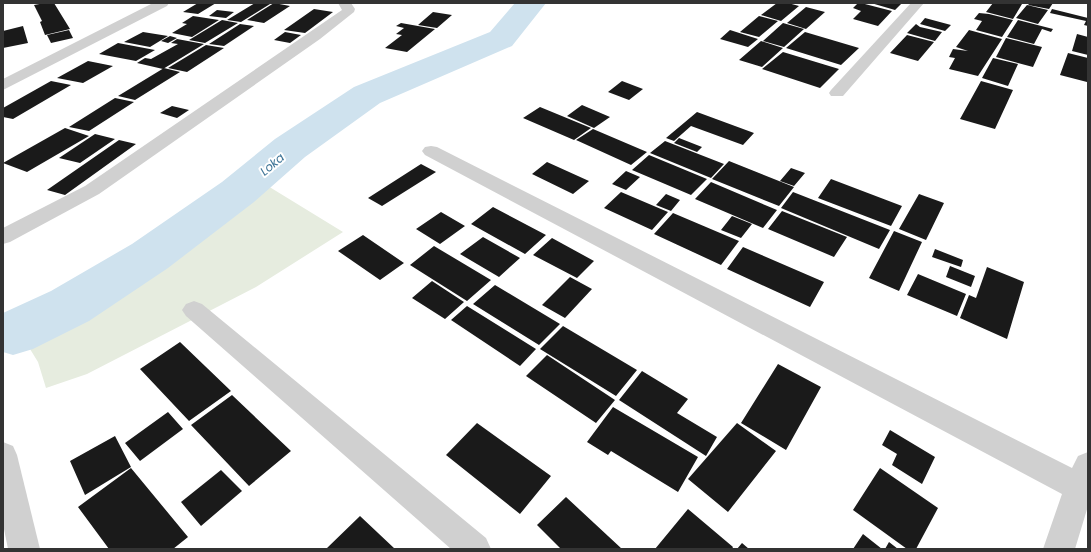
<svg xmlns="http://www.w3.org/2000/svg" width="1091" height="552" viewBox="0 0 1091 552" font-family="Poppins,sans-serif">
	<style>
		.green { fill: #e6ecdf }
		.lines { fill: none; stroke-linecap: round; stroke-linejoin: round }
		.river { fill: #cfe2ee; fill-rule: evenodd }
		.building { fill: #1a1a1a }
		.minor { fill: #d0d0d0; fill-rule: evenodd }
		.tertiary { fill: #d0d0d0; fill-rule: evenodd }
		.labels { text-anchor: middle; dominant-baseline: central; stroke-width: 4; stroke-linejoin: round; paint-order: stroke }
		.water-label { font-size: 12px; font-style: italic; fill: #3f7597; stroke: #fff }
	</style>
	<rect width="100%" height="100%" fill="#fff"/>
	<!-- green -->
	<path class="green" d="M245,172L343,232L256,287L87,374L46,388L38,362L17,328L15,312L78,281Z"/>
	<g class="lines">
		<!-- river -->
		<path class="river" d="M515,3H546L512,46L380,103L305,157L254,202L168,268L89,321L33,349L13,355L3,352V313L51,291L132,244L222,182L275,139L354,87L490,32Z"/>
	</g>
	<!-- building -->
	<path class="building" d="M45,3H54L70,29L45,35L40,22L42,21L34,5Z
		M198,3H216L198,14L183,12Z
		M255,3L270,4L241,22L227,20Z
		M274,3L290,6L264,23L247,20Z
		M777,3H788L799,6L781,21L761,15Z
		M858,3H861L892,11L878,26L853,19L861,11L853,8Z
		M871,3H902L895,10Z
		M993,3H1018L1022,4L1013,19L986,12Z
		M1030,3H1053L1049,9L1028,5Z
		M1027,5L1048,10L1038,24L1016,18Z
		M806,7L825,12L806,29L787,23Z
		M314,9L333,12L305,33L284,30Z
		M1052,9L1088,18V26L1084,25L1086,21L1050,13Z
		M217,10L234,12L226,18L209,16Z
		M433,12L452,15L437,28L418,25Z
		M979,13L989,14L1013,20L1002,37L976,30L982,21L974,19Z
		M193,16L219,20L192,37L172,33L187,24L182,23Z
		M759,16L778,21L759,37L740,32Z
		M925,18L951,25L945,31L920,24Z
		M222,20L238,23L205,43L189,40Z
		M1018,20L1053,29L1051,32L1042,29L1034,44L1007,37Z
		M401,23L435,29L407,52L385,48L402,35L396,34L404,28L396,26Z
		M783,23L804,29L784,47L763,41Z
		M240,24L254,26L224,46L209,44Z
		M916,24L920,27L942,32L935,41L907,33Z
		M23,26L28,43L3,48V31Z
		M69,30L73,38L51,43L47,35Z
		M730,30L758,39L748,47L720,39Z
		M969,30L1002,39L978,76L949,69L955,58L949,57L953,49L968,51L956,47Z
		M143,32L168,36L150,47L124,42Z
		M285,32L301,35L290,43L274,40Z
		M805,32L859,48L841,65L786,48Z
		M1077,34L1088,37V55L1072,51Z
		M907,35L934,42L918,61L890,53Z
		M170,36L177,38L168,43L161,41Z
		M1006,38L1042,47L1033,67L996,57Z
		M177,39L204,44L163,69L137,63L145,58L151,59L178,44L171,43Z
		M761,41L783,48L762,67L739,60Z
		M118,43L155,50L136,61L99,54Z
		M206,45L224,48L187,72L168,68Z
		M783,52L839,69L820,88L762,69Z
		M1068,53L1088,58L1087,82L1060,75Z
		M993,58L1018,64L1008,86L982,78Z
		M88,61L113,66L83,83L57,78Z
		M164,68L180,72L135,100L118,96Z
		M51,81L71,85L13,119L3,117V108Z
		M622,81L643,89L629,100L608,92Z
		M981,81L1013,90L995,129L960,119Z
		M115,98L134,102L89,131L69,127Z
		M582,105L610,117L594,128L567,116Z
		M172,106L189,110L177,118L160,113Z
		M540,107L591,128L574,140L523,118Z
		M697,112L754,133L743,145L691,126L674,141L666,138Z
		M65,128L89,136L27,172L3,163Z
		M593,129L647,152L631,165L576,140Z
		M95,134L115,139L80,163L59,158Z
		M679,138L702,147L697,152L674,143Z
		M119,140L136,144L65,195L47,190Z
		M665,141L724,164L711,178L650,153Z
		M649,155L707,179L691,195L632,170Z
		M729,161L794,187L779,206L712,179Z
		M547,162L589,181L573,194L532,174Z
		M421,164L436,172L382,206L368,198Z
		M791,168L805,173L794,186L780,181Z
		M626,171L640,177L626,190L612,184Z
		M831,179L902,206L891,226L818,198Z
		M711,182L777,210L763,228L695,199Z
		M621,192L668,212L652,230L604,208Z
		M793,192L890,230L879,249L781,208Z
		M666,194L680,200L671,211L656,205Z
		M919,194L944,203L926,240L899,229Z
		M493,207L546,235L525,254L471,224Z
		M782,211L847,237L834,257L768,229Z
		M441,212L465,226L440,244L416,229Z
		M673,213L739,241L721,265L654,234Z
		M732,216L752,224L741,238L721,230Z
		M894,231L922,242L899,291L869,278Z
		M363,235L404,263L380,280L338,251Z
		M483,237L520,258L499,277L460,254Z
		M552,238L594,261L577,278L533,255Z
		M434,246L491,280L467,301L410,265Z
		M743,247L824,282L810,307L727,269Z
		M935,249L963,260L961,267L932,257Z
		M950,266L975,276L971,287L946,277Z
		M987,267L1024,282L1007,339L960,318L969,295L976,298Z
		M918,274L966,294L957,316L907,295Z
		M570,277L592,289L565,318L542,305Z
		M432,281L464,302L445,319L412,298Z
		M495,285L560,324L539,345L473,304Z
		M467,306L536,349L520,366L451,320Z
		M563,326L637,370L616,396L540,349Z
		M180,342L231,391L189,421L140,369Z
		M547,355L615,400L596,423L526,376Z
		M778,364L821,387L786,450L741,423Z
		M642,371L688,399L677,413L717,437L706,456L619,400Z
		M232,395L291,451L249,486L191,425Z
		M613,407L698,457L678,492L611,451L608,455L587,442Z
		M168,412L183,429L140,461L125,443Z
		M477,423L551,476L520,514L446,455Z
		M737,423L776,451L728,512L688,479Z
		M890,430L935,457L922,484L892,465L897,454L882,445Z
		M115,436L131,467L85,495L70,461Z
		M131,468L188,537L173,549H109L78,507Z
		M880,468L938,508L916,549H907L853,510Z
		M221,470L242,491L201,526L181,502Z
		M566,497L622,549H561L537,525Z
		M688,509L733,547L732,549H655Z
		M360,516L395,549H326Z
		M863,534L882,549H853Z
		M889,542L898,549H885Z
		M742,543L749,549H737Z"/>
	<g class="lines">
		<!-- minor -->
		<path class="minor" d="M153,3H169L167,6L3,90V79Z
			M338,3H351L355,9L354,12L320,39L99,194L10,242L3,244V228L85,186L342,10Z
			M911,3H924L843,96H831L829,93L831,90Z
			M431,146L437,147L1072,468L1078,456L1088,452V506L1075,549H1043L1062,494L425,155L422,151L425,147Z
			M194,301L202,304L486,538L491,549H451L186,316L182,310L186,304Z"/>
		<!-- tertiary -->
		<path class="tertiary" d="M3,442L13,446L17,455L40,549H8L3,524Z"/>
	</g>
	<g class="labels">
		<!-- water labels -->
		<g class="water-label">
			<text transform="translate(272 164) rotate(-40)">Loka</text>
		</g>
	</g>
	<!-- border -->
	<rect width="1091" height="552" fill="none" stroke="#333333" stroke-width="8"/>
</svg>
